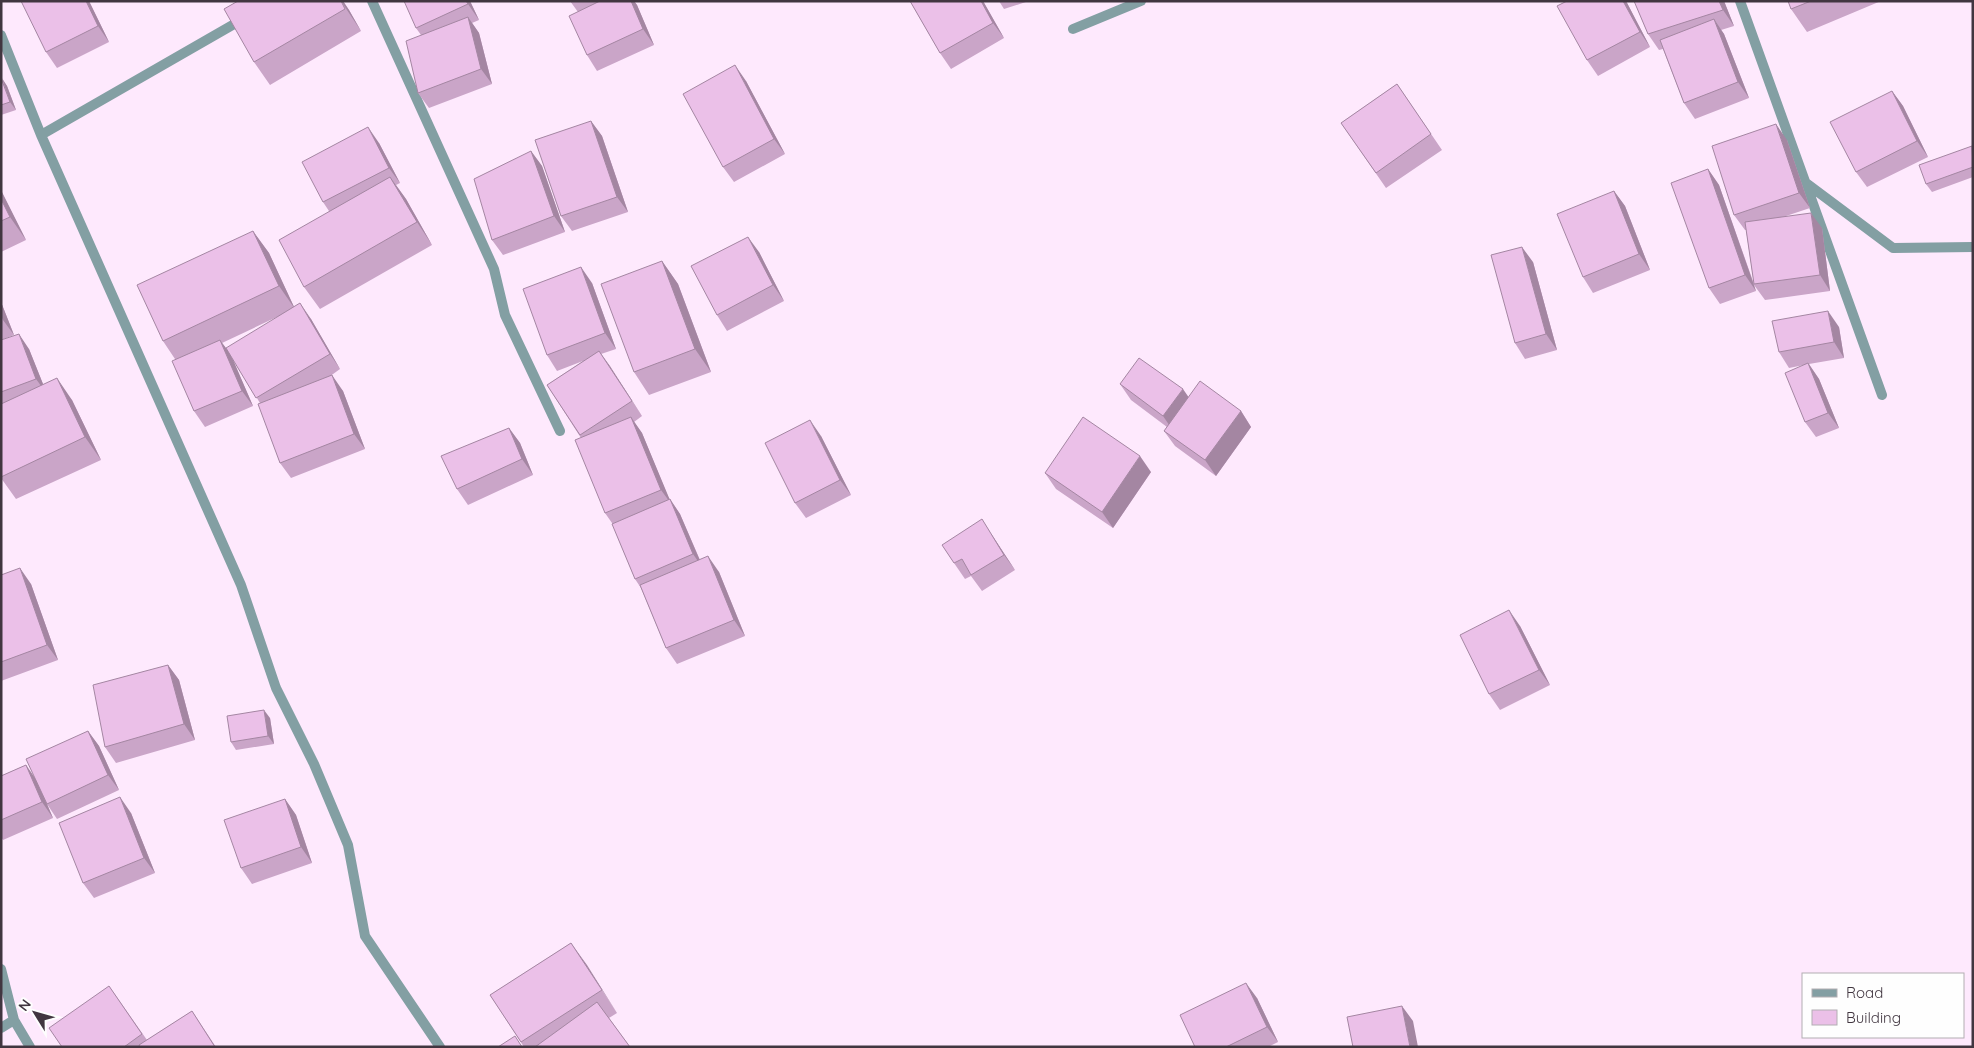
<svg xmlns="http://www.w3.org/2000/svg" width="1974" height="1048" viewBox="0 0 1974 1048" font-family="Quicksand,sans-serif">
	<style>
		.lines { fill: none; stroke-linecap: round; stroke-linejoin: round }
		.street { stroke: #839fa3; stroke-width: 10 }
		.wall { fill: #caa5c8; fill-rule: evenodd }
		.shaded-wall { fill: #a486a2 }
		.building { fill: #ebc0e8; stroke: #a486a2 }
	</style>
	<rect width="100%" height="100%" fill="#fee9fd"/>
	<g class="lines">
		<!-- street -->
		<path class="street" d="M372,1L494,269L505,315L560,431
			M1740,1L1882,395
			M1073,29L1141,1
			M1,35L41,135L241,585L276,688L314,764L348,845L365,936L440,1047
			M41,135L243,19
			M1806,183L1893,248L1973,247
			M1,969L14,1020L30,1047
			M1,1028L14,1020"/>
	</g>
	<!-- wall -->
	<path class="wall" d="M89,1L109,42L57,68L46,52Z
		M238,1H343L349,10L361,31L270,85L254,62Z
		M470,1L479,20L472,23L479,33L492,84L429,108L418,93L421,35L416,28Z
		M570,1H634L637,5L654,45L597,71L587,55L578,12Z
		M910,1H983L1004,38L951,69L940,53Z
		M999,1H1029L1004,9Z
		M1567,1H1626L1650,47L1598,76L1587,60Z
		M1634,1H1724L1734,26L1721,30L1724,34L1749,98L1695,119L1684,103L1663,49L1659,50L1648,34Z
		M1788,1H1881L1807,32L1791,9Z
		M1,78L7,86L16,110L1,115Z
		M746,81L785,154L734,182L723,167Z
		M1397,84L1442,150L1386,188L1341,123Z
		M1892,91L1903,106L1928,157L1867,187L1856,172Z
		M591,121L602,136L628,212L572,231L561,216Z
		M1787,140L1810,208L1786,216L1822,228L1830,291L1765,300L1754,285L1756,291L1720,304L1709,288L1708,169L1719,185L1754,284L1746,230H1745L1734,215Z
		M379,143L400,183L396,185L406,199L432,245L320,309L304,287L329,211L323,202Z
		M1973,147V177L1932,192L1926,184Z
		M531,151L542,166L565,232L503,255L492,240Z
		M1,191L26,240L1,252Z
		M1614,191L1625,206L1650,270L1593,293L1583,277Z
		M253,231L269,253L294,307L311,319L340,369L329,377L343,391L365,449L291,478L280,463L260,403L231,356L253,406L205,427L194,411L175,359L163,341ZM279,316L230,353L222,343Z
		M759,252L784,301L727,331L717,315Z
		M662,261L678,284L711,372L649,395L634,372Z
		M1533,262L1557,350L1525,359L1515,343Z
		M592,283L616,349L601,354L642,416L634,422L642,433L669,499H670L680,514L700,560L719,572L745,636L677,664L666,648L641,588L635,579L612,523L605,513L581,438L547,385L583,361L557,371L547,355Z
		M1,302L14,335L1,340Z
		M1839,327L1844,358L1809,364L1819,379L1839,428L1816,437L1805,422L1804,365L1789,368L1779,352Z
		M1,340L29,349L43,384L72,400L101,460L16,499L1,478Z
		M1120,384L1188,397L1241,411L1251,427L1216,476L1175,446L1164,431L1167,427L1131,400Z
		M509,428L520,443L533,475L468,505L457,489Z
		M821,436L851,495L806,518L795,503Z
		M1151,472L1113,528L1056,489L1045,473Z
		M992,535L1015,570L982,591L971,576L965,579L954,563Z
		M1,575L31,584L58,660L1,681Z
		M1520,626L1550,685L1500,710L1489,694Z
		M168,665L179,680L195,740L116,763L105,747Z
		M270,718L274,744L236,750L231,742Z
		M88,731L99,746L119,790L57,819L47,804L53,818L3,840L1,837V776L26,765L36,780Z
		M285,799L296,815L312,863L252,884L241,868Z
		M131,813L155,873L94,898L83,883Z
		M571,943L617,1013L609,1018L630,1047H524L490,995Z
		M109,986L147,1040L192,1011L216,1047H62Z
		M1257,998L1278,1042L1268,1047H1195Z"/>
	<!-- shaded-wall -->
	<path class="shaded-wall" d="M86,1H89L109,42L98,26Z
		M341,1H343L349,10L361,31Z
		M466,1H470L479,20L468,4Z
		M631,1H634L637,5L654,45L643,29Z
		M981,1H983L1004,38L993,23Z
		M1623,1H1626L1650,47L1640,32Z
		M1719,1H1724L1734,26L1723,10Z
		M468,17L479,33L492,84L481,69Z
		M1714,19L1724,34L1749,98L1738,82Z
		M735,65L746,81L785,154L774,139Z
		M2,78L7,86L16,110L10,102Z
		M1892,91L1903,106L1928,157L1917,141Z
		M591,121L602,136L628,212L617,197Z
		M1776,124L1787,140L1810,208L1799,193Z
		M368,127L379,143L400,183L389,168Z
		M531,151L542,166L565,232L554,216Z
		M1708,169L1719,185L1756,291L1745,275Z
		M390,177L406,199L432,245L417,222Z
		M1,191L2,192L26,240L10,217L1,199Z
		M1614,191L1625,206L1650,270L1639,254Z
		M1811,213L1822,228L1830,291L1820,275Z
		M253,231L269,253L295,309L279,286Z
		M748,237L759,252L784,301L773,285Z
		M1522,247L1533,262L1557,350L1546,334Z
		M662,261L678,284L711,372L695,349Z
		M581,267L592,283L616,349L605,333Z
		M1,302L14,335L3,320L1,316Z
		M300,303L311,319L340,369L330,354Z
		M1828,311L1839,327L1844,358L1834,342Z
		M19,334L29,349L47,394L36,379Z
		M220,340L231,355L253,406L242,391Z
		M599,351L610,366L642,416L632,401Z
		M1808,363L1819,379L1839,428L1828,413Z
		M332,375L343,391L365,449L354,434Z
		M57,378L72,400L101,460L85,437Z
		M1183,389L1194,405L1174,432L1163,416Z
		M1241,411L1251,427L1216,476L1205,460Z
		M631,417L642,433L672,505L661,490Z
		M810,420L821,436L851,495L840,480Z
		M509,428L520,443L533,475L522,459Z
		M1140,456L1151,472L1113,528L1102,512Z
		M670,499L680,514L704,570L693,554Z
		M982,519L992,535L1015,570L1004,555Z
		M708,556L719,572L745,636L734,620Z
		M20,568L31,584L58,660L47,645Z
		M1509,610L1520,626L1550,685L1539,670Z
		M168,665L179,680L195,740L184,724Z
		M264,710L270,718L274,744L268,736Z
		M88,731L99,746L119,790L108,775Z
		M26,765L37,781L53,818L42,802Z
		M120,797L131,813L155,873L144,858Z
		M285,799L296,815L312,863L301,847Z
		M571,943L587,965L617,1013L602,990Z
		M1246,983L1257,998L1278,1042L1267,1027Z
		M1402,1006L1413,1021L1418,1047H1410Z"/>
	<!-- building -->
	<path class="building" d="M21,1H86L98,26L46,52Z
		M238,1H341L345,9L254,62L224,9Z
		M404,1H466L468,4L416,28Z
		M600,1H631L643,29L587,55L569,16Z
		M910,1H981L993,23L940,53Z
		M1567,1H1623L1640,32L1587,60L1557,6Z
		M1634,1H1719L1723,10L1648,34Z
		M1788,1H1811L1791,9Z
		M468,17L481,69L418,93L406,41Z
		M1714,19L1738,82L1684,103L1660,40Z
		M735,65L774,139L723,167L683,94Z
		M1,78L10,102L1,105Z
		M1397,84L1431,134L1376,173L1341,123Z
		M1892,91L1917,141L1856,172L1830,122Z
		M591,121L617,197L561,216L535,140Z
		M1776,124L1799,193L1734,215L1712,146Z
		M368,127L389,168L323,202L302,162Z
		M1972,146L1973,167L1926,184L1919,165Z
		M531,151L554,216L492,240L474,179Z
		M1708,169L1745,275L1709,288L1671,183Z
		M390,177L417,222L304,287L279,240Z
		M1614,191L1639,254L1583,277L1557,214Z
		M1,199L10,217L1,221Z
		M1811,213L1820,275L1754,284L1745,222Z
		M253,231L279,286L163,341L137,285Z
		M748,237L773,285L717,315L691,266Z
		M1522,247L1546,334L1515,343L1491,255Z
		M662,261L695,349L634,372L601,284Z
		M581,267L605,333L547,355L523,289Z
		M300,303L330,354L256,398L226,348Z
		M1828,311L1834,342L1779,352L1772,321Z
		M19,334L36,379L1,392V340Z
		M220,340L242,391L194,411L172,361Z
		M599,351L632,401L580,435L547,385Z
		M1139,358L1183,389L1163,416L1120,384Z
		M1808,363L1828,413L1805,422L1785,373Z
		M332,375L354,434L280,463L258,404Z
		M57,378L85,437L1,477V404Z
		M1200,381L1241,411L1205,460L1164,431Z
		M631,417L661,490L605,513L575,440Z
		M1083,417L1140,456L1102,512L1045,473Z
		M810,420L840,480L795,503L765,443Z
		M509,428L522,459L457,489L441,456Z
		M670,499L693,554L635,579L612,524Z
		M982,519L1004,555L971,575L962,559L954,563L942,545Z
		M708,556L734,620L666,648L640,585Z
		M20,568L47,645L1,662V575Z
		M1509,610L1539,670L1489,694L1460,635Z
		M168,665L184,724L105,747L93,685Z
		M264,710L268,736L231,742L227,716Z
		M88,731L108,775L47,804L26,759Z
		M26,765L42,802L1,820V776Z
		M120,797L144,858L83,883L59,823Z
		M285,799L301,847L241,868L224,820Z
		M571,943L602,990L521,1042L490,995Z
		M1246,983L1267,1027L1226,1047H1195L1180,1015Z
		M109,986L142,1034L124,1047H62L49,1028Z
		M597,1002L630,1047H535Z
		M1402,1006L1410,1047H1353L1347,1017Z
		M192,1011L215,1047H140L139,1045Z
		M515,1036L522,1047H498Z"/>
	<!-- border -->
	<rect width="1974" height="1048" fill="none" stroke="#413640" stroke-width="5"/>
	<!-- legend -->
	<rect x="1802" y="973" width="162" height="65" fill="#fefefe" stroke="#b2aeb2"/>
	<rect x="1812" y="989" width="25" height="8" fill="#839fa3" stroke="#b2aeb2"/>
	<text x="1846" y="998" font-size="15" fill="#413640">Road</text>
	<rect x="1812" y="1010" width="25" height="15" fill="#ebc0e8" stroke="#b2aeb2"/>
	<text x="1846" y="1023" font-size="15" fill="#413640">Building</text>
	<!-- north arrow -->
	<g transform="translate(35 1013) rotate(307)" stroke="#fefefe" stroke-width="4" paint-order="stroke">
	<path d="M0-4L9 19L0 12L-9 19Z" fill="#413640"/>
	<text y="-8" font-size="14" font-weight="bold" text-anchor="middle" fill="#413640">N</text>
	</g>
</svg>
